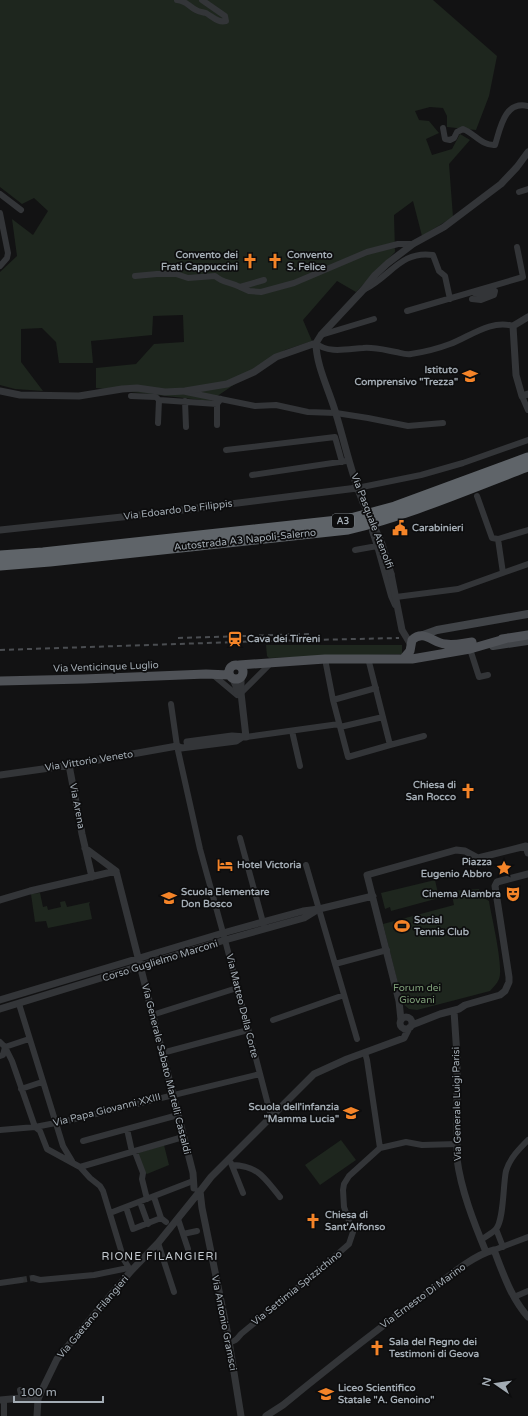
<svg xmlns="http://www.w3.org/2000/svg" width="528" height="1416" viewBox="0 0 528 1416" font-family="'Varela Round',sans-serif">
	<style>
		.green { fill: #1e261e }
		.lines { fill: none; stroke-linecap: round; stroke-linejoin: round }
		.minor-tunnel { stroke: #2f3133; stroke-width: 6; stroke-dasharray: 6 3; stroke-linecap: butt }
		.minor { stroke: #333538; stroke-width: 6 }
		.tertiary { stroke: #333538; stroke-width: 7 }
		.secondary { stroke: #414448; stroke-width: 8 }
		.primary { stroke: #4f5257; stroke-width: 9 }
		.motorway { stroke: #5f6469; stroke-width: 11 }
		.rail { stroke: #4a4d51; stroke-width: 2; stroke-dasharray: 5 4; stroke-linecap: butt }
		.tertiary-bridge { stroke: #333538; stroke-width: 7 }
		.labels { text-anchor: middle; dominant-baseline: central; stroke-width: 3.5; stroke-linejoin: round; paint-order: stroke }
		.shield { fill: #0d0d0e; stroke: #767c82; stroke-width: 1 }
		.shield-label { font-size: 9px; font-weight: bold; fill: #a3acb4 }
		.poi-label { font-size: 10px; font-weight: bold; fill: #a3acb4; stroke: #0d0d0e; text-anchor: start }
		.street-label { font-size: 10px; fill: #a3acb4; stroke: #0d0d0e }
		.park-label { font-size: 10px; fill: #7fa079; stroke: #0d0d0e }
		.neighbourhood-label { font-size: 11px; letter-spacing: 1px; fill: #c4cad0; stroke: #0d0d0e }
	</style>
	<rect width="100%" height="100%" fill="#121213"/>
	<!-- green -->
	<path class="green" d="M0,0H433L497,56L489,96L476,130L447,127V116L443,108L430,107L415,111L419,120L429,121L439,133L426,139L432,155L452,149L460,134L470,140L449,164L453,217L422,236L413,201L394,215L395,252L356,292L337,281L303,320L312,341L285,350L210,401L96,388V368L136,364L154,344L184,342L183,315L153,316L152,335L91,341L93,363H59L56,342L42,328L21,329V362L43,391L15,389L0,385V272L17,256L12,219L33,235L48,211L34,198L22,204L0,187Z
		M266,645H402V654L269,658L267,656Z
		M435,880L439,898L391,911L390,907L385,909L381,893Z
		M479,889L481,896L489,901C491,915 504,967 499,979C497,984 493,987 490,991L417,1010L409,1009L403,1004L383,924L454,905L451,891Z
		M40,893L43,907L47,906L48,910L61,907L60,902L65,901L67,907L90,902L89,904L92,919L48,928L46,921L35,922L31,894Z
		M341,1140L356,1160L320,1185L305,1165Z
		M164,1145L169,1165L147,1174L144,1172L138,1153Z"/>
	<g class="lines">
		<!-- minor-tunnel -->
		<path class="minor-tunnel" d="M21,1280L33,1278"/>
		<!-- minor -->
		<path class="minor" d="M177,0C187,1 188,6 196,10C199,12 203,12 206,13C213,17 218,23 226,21L225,16L202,0
			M443,128L445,139L450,140L454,138L457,132L463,129C474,133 482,146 495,145C500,130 504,100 528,106
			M519,192L528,189
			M0,194L21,210
			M0,213L8,253L7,258L0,266
			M135,276L157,274H176L188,278L215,276C223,283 231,282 240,287
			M264,280L240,287L249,291L261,292L294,283L367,252L398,244H413
			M365,289C390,277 401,250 433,255L439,271L445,276L450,299
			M472,299L481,300L494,295L495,291L481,294L474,293
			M407,311L523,277L517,247
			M321,335L374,319
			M316,343C327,354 348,349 363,348C374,347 385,350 396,352C401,353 406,355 411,354C424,352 437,349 450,344C469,337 491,319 513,326
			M186,392L255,406L276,405L308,412L336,413L368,418L408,426L443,423
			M131,396L156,397L159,400L217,404L221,399
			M522,396L528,410
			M185,401L186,427
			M158,423L159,400
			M217,425V404
			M226,450L335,437L342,462
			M252,475L346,461
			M357,488L421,475L463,463L528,440
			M477,496L492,538L498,539
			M372,531L377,546
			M355,550L377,546L391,596L395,605
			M503,573L498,539L528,530
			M396,597L458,589L528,564
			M470,649L479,677L488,675
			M325,659L333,700L348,757L390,745L368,658
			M212,674L237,695
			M241,693L272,662
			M333,700L376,688
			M171,704L177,746L200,849L225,940L271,1116
			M340,727L383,717
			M292,731L300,766
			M246,737L339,724
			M390,745L424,736
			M240,838L264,926
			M306,865L357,1039
			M335,964L387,950
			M19,1004L63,1146L72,1161
			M152,1015L237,988
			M273,1020L344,995
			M0,1042L5,1047L12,1061L35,1127L40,1131L47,1149L80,1167L90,1178L100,1186L103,1191L124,1260L131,1271
			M5,1047L29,1039
			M162,1053L248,1030
			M365,1053L367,1060L380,1148
			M0,1056L3,1055L5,1047
			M21,1089L42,1082
			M127,1129L132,1152
			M0,1130L35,1127L71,1120L260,1074
			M83,1141L178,1115
			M380,1148L406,1142L422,1145L457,1144
			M135,1152L143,1173L142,1179L147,1199
			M231,1163L243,1193
			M233,1165C259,1166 265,1179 280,1197
			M80,1167L183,1137
			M154,1197L161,1218L166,1222
			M140,1202L148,1224
			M126,1207L133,1229L161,1218
			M110,1213L193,1181
			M178,1219L188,1249
			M496,1229L503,1247
			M183,1234L197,1231
			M481,1240C485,1237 494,1232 496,1229C504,1220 503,1184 506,1171C510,1158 519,1149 528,1140
			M158,1243L174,1292
			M494,1250L528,1237
			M33,1278L40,1280L94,1275L128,1268
			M0,1283L21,1280
			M514,1297L528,1291
			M229,1342C235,1342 237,1339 241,1334L324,1266L349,1244L353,1232L344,1207L343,1190L344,1184L349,1176L380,1148
			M20,1390L22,1398
			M4,1400V1416"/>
		<!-- tertiary -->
		<path class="tertiary" d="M528,317L513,326L516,375L522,396L528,394
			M316,343L321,335L364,289L375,275L388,263L413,244L444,227L501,184L517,167L528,152
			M316,343C316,366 330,392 336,414C345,443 351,474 363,502
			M0,391L20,395L79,396L122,389L137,388L165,392L185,391L227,384L254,372L276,357L316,343
			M0,530L150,514L357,488
			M391,574L402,630L411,645
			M233,679L236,686L237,692
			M187,742L232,736L246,737L241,693V677
			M69,765L82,834L92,877
			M0,775L71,765L177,746L181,748L236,741L242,737
			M85,848L116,871
			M116,871L193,1173L194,1188
			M0,900L30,891L116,871
			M0,1000L223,933L303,911L319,909L373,896
			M0,1009L225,940L304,918L317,910
			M454,1011L457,1056V1159C461,1190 474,1223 486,1252
			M400 1023a6 6 0 1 1 12 0a6 6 0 1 1-12 0Z
			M401,1020L399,1001L367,875L456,850L465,851L478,858L526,846L528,853
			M412,1025L440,1014L459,1009L465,1005L500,995L505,991L509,982V977L495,886L497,882L528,874
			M201,1190L211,1177L314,1074L347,1059L404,1038L409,1028
			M200,1191L202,1208L228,1335L241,1416
			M0,1400L22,1398L38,1399
			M37,1416L38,1399L41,1392L57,1359L131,1271L158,1243L200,1191
			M266,1416L283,1405C332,1365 380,1327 430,1291C448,1277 473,1255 494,1250C503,1273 511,1298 528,1317"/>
		<!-- secondary -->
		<path class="secondary" d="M423,635L437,630L528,614
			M493,646L528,641"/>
		<!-- primary -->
		<path class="primary" d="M502,639L528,635
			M404,658L410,651L412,640C424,629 433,643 445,644C454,646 463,643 472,642
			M229 672a7 7 0 1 1 14 0a7 7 0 1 1-14 0Z
			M239,665L325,659H412L470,649L508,638
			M0,681L84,679L206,674L229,675"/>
		<!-- motorway -->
		<path class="motorway" d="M0,556L43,553L347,520L395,507L528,458
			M0,565L50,561L348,529C410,514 469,488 528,466"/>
		<!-- rail -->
		<path class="rail" d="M178,638L310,634
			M0,650L266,641L399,638"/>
		<!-- tertiary-bridge -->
		<path class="tertiary-bridge" d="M363,502L382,544L391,574"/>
	</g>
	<!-- icons -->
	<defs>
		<symbol id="church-bare" viewBox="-9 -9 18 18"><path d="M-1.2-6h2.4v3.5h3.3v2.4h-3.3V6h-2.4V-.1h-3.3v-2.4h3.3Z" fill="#f58428" stroke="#0d0d0e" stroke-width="2.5" paint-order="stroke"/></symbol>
		<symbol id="school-bare" viewBox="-9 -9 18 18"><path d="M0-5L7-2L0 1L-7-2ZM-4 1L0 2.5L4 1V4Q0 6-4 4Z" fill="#f58428" stroke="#0d0d0e" stroke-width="2.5" paint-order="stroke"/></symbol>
		<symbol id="civic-bare" viewBox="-9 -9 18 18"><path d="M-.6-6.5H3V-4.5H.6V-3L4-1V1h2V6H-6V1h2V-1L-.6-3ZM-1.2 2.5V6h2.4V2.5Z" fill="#f58428" stroke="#0d0d0e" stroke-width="2.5" paint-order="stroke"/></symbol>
		<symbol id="station-bare" viewBox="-9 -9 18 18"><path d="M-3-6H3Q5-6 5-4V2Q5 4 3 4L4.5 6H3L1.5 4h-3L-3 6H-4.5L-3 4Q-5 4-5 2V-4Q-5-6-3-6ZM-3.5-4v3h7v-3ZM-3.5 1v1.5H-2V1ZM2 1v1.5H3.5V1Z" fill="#f58428" stroke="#0d0d0e" stroke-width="2.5" paint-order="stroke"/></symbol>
		<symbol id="hotel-bare" viewBox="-9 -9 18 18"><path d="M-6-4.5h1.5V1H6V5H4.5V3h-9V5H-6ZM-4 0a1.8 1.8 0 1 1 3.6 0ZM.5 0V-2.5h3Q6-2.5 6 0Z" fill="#f58428" stroke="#0d0d0e" stroke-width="2.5" paint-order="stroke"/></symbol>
		<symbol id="sight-bare" viewBox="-9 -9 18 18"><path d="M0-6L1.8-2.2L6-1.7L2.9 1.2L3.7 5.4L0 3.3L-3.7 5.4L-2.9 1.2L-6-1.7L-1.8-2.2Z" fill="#f58428" stroke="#0d0d0e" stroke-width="2.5" paint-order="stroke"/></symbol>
		<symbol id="theatre-bare" viewBox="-9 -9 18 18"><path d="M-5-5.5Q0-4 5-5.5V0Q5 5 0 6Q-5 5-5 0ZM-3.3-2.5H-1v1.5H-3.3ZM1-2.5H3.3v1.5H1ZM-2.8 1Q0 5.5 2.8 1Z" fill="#f58428" stroke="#0d0d0e" stroke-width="2.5" paint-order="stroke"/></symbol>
		<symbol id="stadium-bare" viewBox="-9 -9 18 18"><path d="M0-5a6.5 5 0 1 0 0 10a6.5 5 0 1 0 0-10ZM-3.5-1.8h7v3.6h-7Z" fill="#f58428" stroke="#0d0d0e" stroke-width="2.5" paint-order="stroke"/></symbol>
	</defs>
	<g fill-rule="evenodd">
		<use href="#church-bare" x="239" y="250" width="22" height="22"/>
		<use href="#church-bare" x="264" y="250" width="22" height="22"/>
		<use href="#school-bare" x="459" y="365" width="22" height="22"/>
		<use href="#civic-bare" x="389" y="517" width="22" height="22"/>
		<use href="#station-bare" x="224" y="628" width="22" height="22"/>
		<use href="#church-bare" x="457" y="780" width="22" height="22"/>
		<use href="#hotel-bare" x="214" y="854" width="22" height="22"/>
		<use href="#sight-bare" x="493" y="857" width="22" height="22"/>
		<use href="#theatre-bare" x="502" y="883" width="22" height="22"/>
		<use href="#school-bare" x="158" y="887" width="22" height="22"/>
		<use href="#stadium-bare" x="391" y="915" width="22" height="22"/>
		<use href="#school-bare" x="340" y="1102" width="22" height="22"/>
		<use href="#church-bare" x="302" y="1210" width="22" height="22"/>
		<use href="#church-bare" x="366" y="1337" width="22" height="22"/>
		<use href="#school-bare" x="315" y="1383" width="22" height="22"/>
	</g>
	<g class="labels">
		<!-- shield labels -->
		<rect class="shield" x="332" y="514" width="22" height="14" rx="3"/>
		<g class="shield-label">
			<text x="343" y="521">A3</text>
		</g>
		<!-- poi labels -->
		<g class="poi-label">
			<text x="238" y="255" text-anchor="end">Convento dei<tspan x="238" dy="12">Frati Cappuccini</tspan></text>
			<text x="287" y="255">Convento<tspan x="287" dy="12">S. Felice</tspan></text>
			<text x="458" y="370" text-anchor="end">Istituto<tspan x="458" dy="12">Comprensivo "Trezza"</tspan></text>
			<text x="412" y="528">Carabinieri</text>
			<text x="247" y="639">Cava dei Tirreni</text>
			<text x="456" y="785" text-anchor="end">Chiesa di<tspan x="456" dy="12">San Rocco</tspan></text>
			<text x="492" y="862" text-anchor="end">Piazza<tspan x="492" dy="12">Eugenio Abbro</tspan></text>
			<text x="237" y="865">Hotel Victoria</text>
			<text x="181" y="892">Scuola Elementare<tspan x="181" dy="12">Don Bosco</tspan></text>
			<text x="501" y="894" text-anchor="end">Cinema Alambra</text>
			<text x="414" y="920">Social<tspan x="414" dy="12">Tennis Club</tspan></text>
			<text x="339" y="1107" text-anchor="end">Scuola dell'infanzia<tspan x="339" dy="12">"Mamma Lucia"</tspan></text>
			<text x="325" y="1215">Chiesa di<tspan x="325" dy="12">Sant'Alfonso</tspan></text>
			<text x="389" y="1342">Sala del Regno dei<tspan x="389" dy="12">Testimoni di Geova</tspan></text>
			<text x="338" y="1388">Liceo Scientifico<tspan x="338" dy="12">Statale "A. Genoino"</tspan></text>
		</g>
		<!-- street labels -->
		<g class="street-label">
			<text transform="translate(178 510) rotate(-7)">Via Edoardo De Filippis</text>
			<text transform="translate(372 521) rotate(69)">Via Pasquale Atenolfi</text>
			<text transform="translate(245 540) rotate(-6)">Autostrada A3 Napoli-Salerno</text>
			<text transform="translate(106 667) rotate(-2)">Via Venticinque Luglio</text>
			<text transform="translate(89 761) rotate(-9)">Via Vittorio Veneto</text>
			<text transform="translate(77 806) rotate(79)">Via Arena</text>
			<text transform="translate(160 961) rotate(-17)">Corso Guglielmo Marconi</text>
			<text transform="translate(242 1006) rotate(76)">Via Matteo Della Corte</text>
			<text transform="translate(166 1069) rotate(76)">Via Generale Sabato Martelli Castaldi</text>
			<text transform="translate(457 1104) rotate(-91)">Via Generale Luigi Parisi</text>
			<text transform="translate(107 1110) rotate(-14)">Via Papa Giovanni XXIII</text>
			<text transform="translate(297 1288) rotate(-39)">Via Settimia Spizzichino</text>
			<text transform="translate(423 1296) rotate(-36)">Via Ernesto Di Marino</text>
			<text transform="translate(93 1317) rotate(-50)">Via Gaetano Filangieri</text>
			<text transform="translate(224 1323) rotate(79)">Via Antonio Gramsci</text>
		</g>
		<!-- park labels -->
		<g class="park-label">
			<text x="417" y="988">Forum dei<tspan x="417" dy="12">Giovani</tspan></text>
		</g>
		<!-- neighbourhood labels -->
		<g class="neighbourhood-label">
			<text x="160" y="1256">RIONE FILANGIERI</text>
		</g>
	</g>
	<!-- north arrow -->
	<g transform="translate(496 1384) rotate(283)" stroke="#0d0d0e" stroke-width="3" paint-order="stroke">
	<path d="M0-3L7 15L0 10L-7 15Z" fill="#a3acb4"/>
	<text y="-6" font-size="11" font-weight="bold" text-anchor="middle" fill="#a3acb4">N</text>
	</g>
	<!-- scale -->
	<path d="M14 1396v6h89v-6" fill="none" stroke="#a3acb4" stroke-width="2"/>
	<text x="20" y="1396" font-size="12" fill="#a3acb4" stroke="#0d0d0e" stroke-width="3" paint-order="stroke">100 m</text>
</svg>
